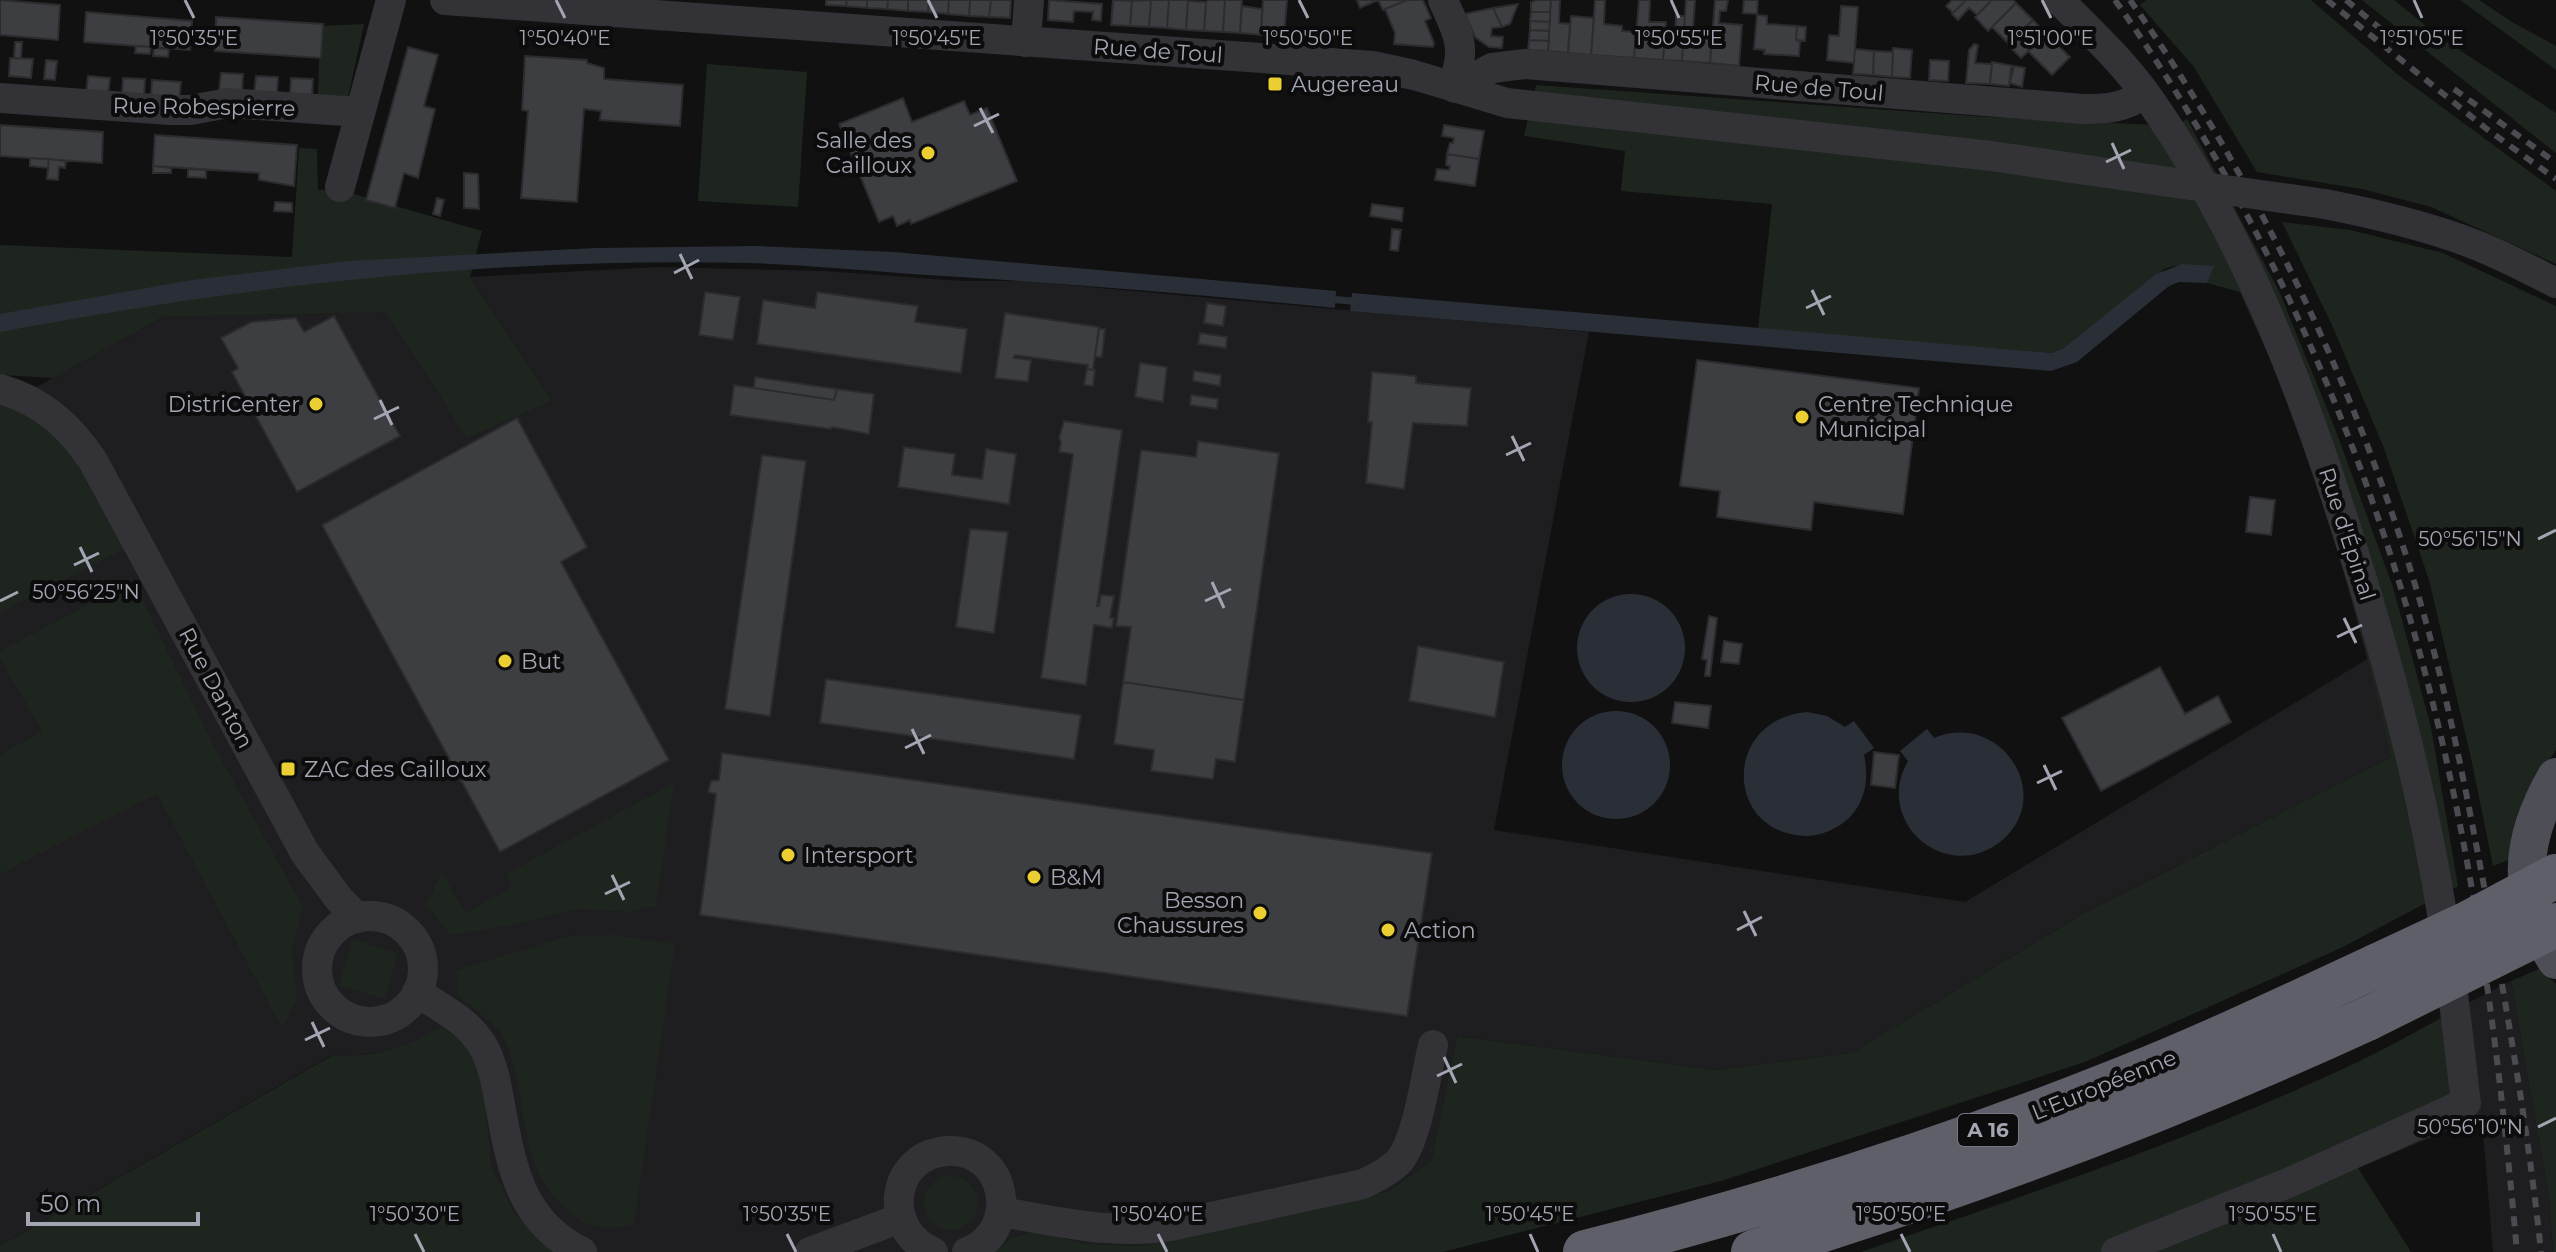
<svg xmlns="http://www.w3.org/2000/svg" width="2556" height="1252" viewBox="0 0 2556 1252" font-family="Montserrat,sans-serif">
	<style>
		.built { fill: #1e1d1f }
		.green { fill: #1e251f }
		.water { fill: #2a2f37 }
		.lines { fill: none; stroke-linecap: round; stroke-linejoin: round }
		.stream { stroke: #2a2f37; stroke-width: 7 }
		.building { fill: #3d3e42; stroke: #2c2b2e; stroke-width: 2 }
		.minor { stroke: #323237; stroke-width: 30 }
		.major { stroke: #4e4f56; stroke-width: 38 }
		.highway { stroke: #5e5f68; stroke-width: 44 }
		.rail { stroke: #4b4c52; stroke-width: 6; stroke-dasharray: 10 8; stroke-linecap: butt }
		.minor-bridge { stroke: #323237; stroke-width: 30 }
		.highway-bridge { stroke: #5e5f68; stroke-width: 44 }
		.ticks { fill: none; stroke: #a3a5b3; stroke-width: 3 }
		.poi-dot { fill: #ebce31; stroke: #0c0c0d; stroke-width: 3 }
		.labels { text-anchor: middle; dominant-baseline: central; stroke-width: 8; stroke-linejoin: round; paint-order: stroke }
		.shield { fill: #0c0c0d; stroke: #767781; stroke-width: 2 }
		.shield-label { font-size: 20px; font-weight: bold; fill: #a3a5b3 }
		.street-label { font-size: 22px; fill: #a3a5b3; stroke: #0c0c0d }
		.poi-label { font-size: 22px; fill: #a3a5b3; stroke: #0c0c0d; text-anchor: start }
		.ticks-label { font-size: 20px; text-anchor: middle; fill: #a3a5b3; stroke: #0c0c0d; stroke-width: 8; stroke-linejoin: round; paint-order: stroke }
	</style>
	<rect width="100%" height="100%" fill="#111112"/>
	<!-- built -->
	<path class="built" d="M658,267L825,271L963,281H1022L1589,332L1494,830L1965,902L2369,658L2391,757L2081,915L1851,1053L1716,1070L1457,1036L1431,1161L1389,1191L1142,1246L1088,1244L1034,1231L1013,1237L994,1252H468L409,1045L385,1052L353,1056L332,1055L0,1246V407L163,317L491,309L470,277Z
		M2511,981L2549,1198L2553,1252H2493L2479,1084L2468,1003Z"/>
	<!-- green -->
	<path class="green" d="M2146,0H2311L2397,74L2556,191V264L2431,207L2362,189L2257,172L2194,67L2140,5Z
		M2362,0H2394L2441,38L2556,113V153Z
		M2460,0H2479L2512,22L2556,46V70Z
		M364,24L348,98L318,95L320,26Z
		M707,64L807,72L798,207L698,201Z
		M1536,85L1988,117L2176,126L2187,119L2279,291L2334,426L2393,587L2431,727L2458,886L2341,948L2085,1062L1721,1181L1443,1252H994L1013,1237L1034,1231L1088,1244L1142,1246L1389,1191L1431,1161L1457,1036L1716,1070L1851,1053L2081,915L2391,757C2364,637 2331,520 2289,405C2275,366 2256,330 2240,292L2207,283L2213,266H2174L2164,269L2064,348L2052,353L1758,329L1772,204L1621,191L1625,151L1524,136Z
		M299,148L317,149L318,190L337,189L482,231L470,277L551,401L467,438L386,312L163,317L53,378L0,375V245L292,257Z
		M2282,222L2350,230L2443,253L2556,306V750L2524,797L2511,859L2493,866L2471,758L2429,580L2384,448L2332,325Z
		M0,403H8L64,440L124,549L0,613Z
		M133,581L215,748L303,907L292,951L297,1000L282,1028L157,794L0,874V755L42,731L0,659V651Z
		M674,783L656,906L630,912L576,909L507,926L451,935L426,905L442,872L465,913L513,887L506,874Z
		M615,935L675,944L634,1224C601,1232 587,1229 563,1205C514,1160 530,1097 505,1041C499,1026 470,1006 457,995L456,970L569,936Z
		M352,939L398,953L385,999L339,986Z
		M2539,969L2556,984V1252H2553L2549,1198L2511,981Z
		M2468,1003L2482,1116L2358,1168L2411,1252H1861C2032,1193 2203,1136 2366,1058C2400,1041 2434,1022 2468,1003Z
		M442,1027L469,1048L483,1074L491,1167L514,1212L544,1241L566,1252H0V1246L333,1055C377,1058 404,1048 442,1027Z
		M924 1203a27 27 0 1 1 54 0a27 27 0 1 1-54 0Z"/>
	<!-- water -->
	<path class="water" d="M758,246L894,252L1336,291L1335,308C1194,294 1053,282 911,274C858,270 804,265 750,263C498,257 248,285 0,332V314L192,280L348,261L596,248Z
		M2183,264L2214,266L2207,283L2179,282L2169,286L2077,362L2051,371L1350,311L1352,293L2052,353L2064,348L2156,274Z
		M1577 648a54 54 0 1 1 108 0a54 54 0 1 1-108 0Z
		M1562 765a54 54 0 1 1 108 0a54 54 0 1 1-108 0Z
		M1807,712L1827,716L1845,727L1854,721L1874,748L1864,755C1869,778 1866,801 1849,818C1837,829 1821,836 1805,836C1723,832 1723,719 1807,712Z
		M1927,729L1934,738C2001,710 2057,797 2000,842C1946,884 1873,822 1908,761L1900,751Z"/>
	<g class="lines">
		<!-- stream -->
		<path class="stream" d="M1329,299L1361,302"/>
	</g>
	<!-- building -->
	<path class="building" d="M0,0L60,5L58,40L0,35Z
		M826,0H847L846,6L826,5Z
		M847,0H867V8L846,6Z
		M867,0H888L887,9L867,8Z
		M888,0H908V11L887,9Z
		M908,0H929L928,12L908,11Z
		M929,0H949L948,14L928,12Z
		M949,0H970L969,16L948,14Z
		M970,0H991L989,17L969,16Z
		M991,0H1011L1010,18L989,17Z
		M1049,0L1102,4L1101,21L1092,20L1093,12L1074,11L1073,22L1048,20Z
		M1113,0L1132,1L1130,26L1111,25Z
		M1151,0L1149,27L1130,26L1132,1Z
		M1169,0L1167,28L1149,27L1151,0Z
		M1169,0H1188L1186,30L1167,28Z
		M1209,0H1225L1223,32L1204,31L1206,2Z
		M1225,0H1242L1240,33L1223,32Z
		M1263,0H1287L1284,36L1261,35Z
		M1357,0H1407L1383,10L1378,0L1360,8Z
		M1407,0H1423L1431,18L1425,21L1434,43L1433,47L1394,44L1395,33L1385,9Z
		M1538,0H1551L1550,12H1531V2Z
		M1551,0H1560L1559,23L1570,24L1568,53L1548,51Z
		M1595,0H1605L1604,24L1622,26V31L1636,32L1634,58L1591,55Z
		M1639,0H1650L1649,22H1666L1663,60L1634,58Z
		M1686,0H1695L1693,30L1712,31L1710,63L1682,61Z
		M1715,0H1728L1726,11H1720L1719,23L1742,25L1739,66L1710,63Z
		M1744,0H1758L1757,14L1743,13Z
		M1952,0H1966L1953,13L1946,6Z
		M1966,0H1992L1977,15L1969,8L1958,20L1952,14Z
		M1992,0H2013L2016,3L1988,31L1975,17Z
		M1188,1L1206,2L1204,31L1186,30Z
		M2016,3L2033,20L2009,44L1992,27Z
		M1518,4L1510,24L1502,27L1493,8Z
		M1242,6L1262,9L1261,35L1240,33Z
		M1841,6L1858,7L1854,63L1827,60L1829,35L1839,36Z
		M1493,8L1502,27L1492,28L1491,36L1503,37L1502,48L1489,47L1475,37L1465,14Z
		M86,12L192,21L190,50L84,42Z
		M1531,12H1550V22L1530,21Z
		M1757,15L1767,16V24L1797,26L1796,40L1800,41L1799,56L1764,54L1765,50L1754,49Z
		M1571,16L1594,18L1591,55L1568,53Z
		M1676,16H1685L1682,61L1663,60L1665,34L1675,35Z
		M216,17L323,24L321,58L215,51Z
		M2033,20L2046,34L2021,58L2008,45Z
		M1530,21L1550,22L1549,31L1530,30Z
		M1797,26L1806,27L1805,41L1796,40Z
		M1530,30L1549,31V41L1529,40Z
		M2046,34L2070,57L2052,75L2028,51Z
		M1529,40L1549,41L1548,51L1528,50Z
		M15,42H22L21,58H14Z
		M1974,44L1978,45L1975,63L1992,64L1990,84L1966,83L1969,50Z
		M136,46L151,47L150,54L135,53Z
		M408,47L438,55L424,106L435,109L418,178L404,173L395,208L366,200Z
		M154,48L169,49L168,57L153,56Z
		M1893,48L1912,50L1910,78L1892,77Z
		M1855,49L1874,51L1873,75L1853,74Z
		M1874,51L1893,52L1892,77L1873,75Z
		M525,56L587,60V63L604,68V79L683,85L680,126L600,120L601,111L584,109L577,202L521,198L528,111L522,110Z
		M10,58L33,59L31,78L9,76Z
		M46,60L57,61L55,80L44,79Z
		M1930,60L1949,61L1948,81L1929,80Z
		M1992,62L2014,66L2011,68L2009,86L1990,84Z
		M2014,66L2025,68L2022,87L2010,83Z
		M221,73L243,74L242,93L219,91Z
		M88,76L110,78L108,95L86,94Z
		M256,76L278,77L277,95L254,94Z
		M123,78L145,79L144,98L122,97Z
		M291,78L313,79L312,97L290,96Z
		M152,80L181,82L179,100L151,96Z
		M903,98L912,122L964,101L970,115L987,108L1017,181L911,224L910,220L897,226L893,216L879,222L839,124Z
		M0,125L103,132L102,163L0,156Z
		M1444,125L1484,131L1479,159L1447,154L1450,143H1453L1454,138L1442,136Z
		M155,135L297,145L294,186L259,180V173L153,166Z
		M1447,154L1479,159L1475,186L1435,180L1437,169L1449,170L1450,166L1446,165Z
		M30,158L49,159L48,168L30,166Z
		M49,159L66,161L65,168L59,167L58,180L47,179Z
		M153,166L171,168V173H153Z
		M188,169L206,170V178L188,177Z
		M464,173L478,174L479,209L464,208Z
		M437,198L444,200L440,216L433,214Z
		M275,202L292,203V212L274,211Z
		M1372,204L1403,208L1402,221L1370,216Z
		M1392,229L1401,230L1398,251L1390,250Z
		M705,292L740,297L733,340L699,335Z
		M817,292L918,306L915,322L967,329L961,373L757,344L763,300L815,308Z
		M1207,303L1226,306L1223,326L1204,323Z
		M1005,313L1099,327L1093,370L1087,369L1088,365L1015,355L1014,358L1031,360L1028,382L995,378Z
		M334,316L400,436L297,492L232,372L238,368L221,338L251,322L296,318L304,332Z
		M1099,329H1105L1102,357H1095Z
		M1200,333L1227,337L1226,348L1198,344Z
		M1697,360L1919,388L1903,514L1814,502L1811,530L1717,517L1720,491L1680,486Z
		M1140,363L1167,367L1163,402L1135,397Z
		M1087,369L1095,370L1093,386L1084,385Z
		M1194,371L1221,375L1220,386L1193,381Z
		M1372,372L1416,376V383L1471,388L1467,426L1413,423L1404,489L1366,483L1372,422H1368Z
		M755,377L837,389L834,400L754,388Z
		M734,385L834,400L837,389L874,394L869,434L832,427L831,429L730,415Z
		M1191,395L1218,399L1217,409L1190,405Z
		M517,418L587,547L561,562L669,760L500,852L322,525Z
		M1064,421L1122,430L1097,606H1099L1101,595L1114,596L1110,618H1114L1112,628L1094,625L1086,685L1041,678L1073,454L1059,452L1061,442L1059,438Z
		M1198,441L1279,453L1244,700L1123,682L1131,627L1116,626L1141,450L1196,457Z
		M904,447L955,454L952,475L982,479L986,449L1016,454L1009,504L898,487Z
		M762,455L806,461L770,716L725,709Z
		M2250,497L2275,500L2271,535L2246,532Z
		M970,529L1008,532L994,633L956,627Z
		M1709,616L1717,618L1710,676H1705L1707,660L1702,659Z
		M1724,641L1742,644L1739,664L1721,662Z
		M1418,646L1504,662L1495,717L1409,701Z
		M2160,667L2185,714L2218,696L2231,722L2101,791L2062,718Z
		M826,679L1081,715L1074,759L820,723Z
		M1123,682L1244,700L1235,762L1216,759L1213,779L1151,771L1154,750L1114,744Z
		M1675,702L1711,706L1708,728L1672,723Z
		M1874,752L1899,755L1895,788L1871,785Z
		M722,753L1432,853L1407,1016L700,915L716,794L708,792L711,781L719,780Z"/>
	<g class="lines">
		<!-- minor -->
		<path class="minor" d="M445,0L1373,66L1414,75L1507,103L1991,156L2169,182
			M1443,0C1449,15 1460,33 1460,50C1461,62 1455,75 1455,88
			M2059,0C2089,30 2120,59 2145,93C2229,211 2284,342 2330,479C2371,602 2408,729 2432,857C2448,938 2456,1021 2466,1103L2288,1183L2116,1252
			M1026,42L1029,0
			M1455,88L1492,68L1525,64L2083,109C2107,109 2125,108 2145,93
			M0,98L170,110H191L228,103L359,112
			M340,187L391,0
			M2325,204C2376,214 2428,226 2476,245C2504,256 2530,270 2556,283
			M0,389C42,401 70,426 93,461L305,853L339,899L358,918
			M317 969a53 53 0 1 1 106 0a53 53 0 1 1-106 0Z
			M417,992C441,1008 468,1021 483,1046C494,1066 497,1088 501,1110C512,1171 522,1222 582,1252
			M1002,1212C1058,1222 1113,1235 1170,1226L1363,1184C1376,1178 1390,1171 1400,1160C1418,1137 1426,1074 1433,1045
			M810,1252L901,1218
			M933,1252C881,1230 890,1154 948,1151C1007,1148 1022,1231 967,1252"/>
		<!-- major -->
		<path class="major" d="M2556,777C2519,841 2515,897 2556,960"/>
		<!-- highway -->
		<path class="highway" d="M1585,1252C1767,1206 1947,1149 2122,1079C2208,1045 2292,1005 2376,966
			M1753,1252C1963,1188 2167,1111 2367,1019"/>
		<!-- rail -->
		<path class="rail" d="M2115,0C2267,216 2374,460 2436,716C2479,891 2501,1073 2517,1252
			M2130,0C2264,192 2367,407 2429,633C2456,732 2474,833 2493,934C2512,1039 2530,1146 2541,1252
			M2327,0L2488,130L2556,179
			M2346,0L2401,46
			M2454,89L2556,163"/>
		<!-- minor-bridge -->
		<path class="minor-bridge" d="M2169,182L2325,204"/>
		<!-- highway-bridge -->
		<path class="highway-bridge" d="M2376,966L2468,923L2556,876
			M2367,1019L2556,925"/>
	</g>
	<!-- ticks -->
	<path class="ticks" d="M185,0L194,18M556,0L565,18M928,0L937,18M1299,0L1308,18M1671,0L1679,18M2042,0L2051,18M2414,0L2422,18M980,108L993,133M974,126L999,114M2112,143L2124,169M2106,162L2131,150M680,254L692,279M674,273L699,260M1812,290L1824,315M1806,308L1831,296M380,400L392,425M374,419L399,407M1512,436L1524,461M1506,455L1531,443M2538,539L2556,530M80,547L92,572M74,565L99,553M1212,582L1224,608M0,601L18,592M1205,601L1231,589M2344,618L2356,643M2337,637L2362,625M912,729L924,754M905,748L931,735M2044,765L2056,790M2037,783L2062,771M612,875L624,900M605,894L630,882M1744,911L1756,936M1737,930L1762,917M312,1022L324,1047M305,1040L330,1028M1444,1057L1456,1083M1437,1076L1462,1064M2538,1127L2556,1118M415,1234L424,1252M787,1234L796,1252M1158,1234L1167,1252M1530,1234L1538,1252M1901,1234L1910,1252M2273,1234L2281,1252"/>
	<!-- markers -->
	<g class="poi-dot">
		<rect x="1267" y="76" width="16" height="16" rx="4"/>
		<circle cx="928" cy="153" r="8"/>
		<circle cx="316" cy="404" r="8"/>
		<circle cx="1802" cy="417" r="8"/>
		<circle cx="505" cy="661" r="8"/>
		<rect x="280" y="761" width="16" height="16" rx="4"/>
		<circle cx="788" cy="855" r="8"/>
		<circle cx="1034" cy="877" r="8"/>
		<circle cx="1260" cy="913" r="8"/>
		<circle cx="1388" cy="930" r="8"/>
	</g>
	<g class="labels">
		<!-- shield labels -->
		<rect class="shield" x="1958" y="1114" width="60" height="32" rx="6"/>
		<g class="shield-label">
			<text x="1988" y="1130">A 16</text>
		</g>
		<!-- street labels -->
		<g class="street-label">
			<text transform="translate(1158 51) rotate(4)">Rue de Toul</text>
			<text transform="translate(1819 88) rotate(5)">Rue de Toul</text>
			<text transform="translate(204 107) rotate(1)">Rue Robespierre</text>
			<text transform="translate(2347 534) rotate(72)">Rue d'Épinal</text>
			<text transform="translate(216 688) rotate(62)">Rue Danton</text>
			<text transform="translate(2104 1085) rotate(-22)">L'Européenne</text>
		</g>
		<!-- poi labels -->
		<g class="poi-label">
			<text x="1291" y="84">Augereau</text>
			<text x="912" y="140" text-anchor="end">Salle des<tspan x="912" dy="25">Cailloux</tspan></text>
			<text x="300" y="404" text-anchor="end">DistriCenter</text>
			<text x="1818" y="404">Centre Technique<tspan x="1818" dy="25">Municipal</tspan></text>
			<text x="521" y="661">But</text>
			<text x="304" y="769">ZAC des Cailloux</text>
			<text x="804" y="855">Intersport</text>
			<text x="1050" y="877">B&amp;M</text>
			<text x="1244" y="900" text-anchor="end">Besson<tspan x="1244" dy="25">Chaussures</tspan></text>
			<text x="1404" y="930">Action</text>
		</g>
	</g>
	<g class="ticks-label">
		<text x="194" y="45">1°50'35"E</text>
		<text x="565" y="45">1°50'40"E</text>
		<text x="937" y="45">1°50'45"E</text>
		<text x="1308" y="45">1°50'50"E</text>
		<text x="1679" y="45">1°50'55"E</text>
		<text x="2051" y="45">1°51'00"E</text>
		<text x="2422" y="45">1°51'05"E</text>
		<text x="2470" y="546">50°56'15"N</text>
		<text x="86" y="599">50°56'25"N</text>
		<text x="2470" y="1134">50°56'10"N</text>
		<text x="415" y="1221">1°50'30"E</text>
		<text x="787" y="1221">1°50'35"E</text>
		<text x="1158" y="1221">1°50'40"E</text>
		<text x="1530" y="1221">1°50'45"E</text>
		<text x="1901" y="1221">1°50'50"E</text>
		<text x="2273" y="1221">1°50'55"E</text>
	</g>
	<!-- scale -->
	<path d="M28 1212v12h170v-12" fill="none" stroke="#a3a5b3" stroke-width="4"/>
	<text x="40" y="1212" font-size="24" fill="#a3a5b3" stroke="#0c0c0d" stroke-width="6" paint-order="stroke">50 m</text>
</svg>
